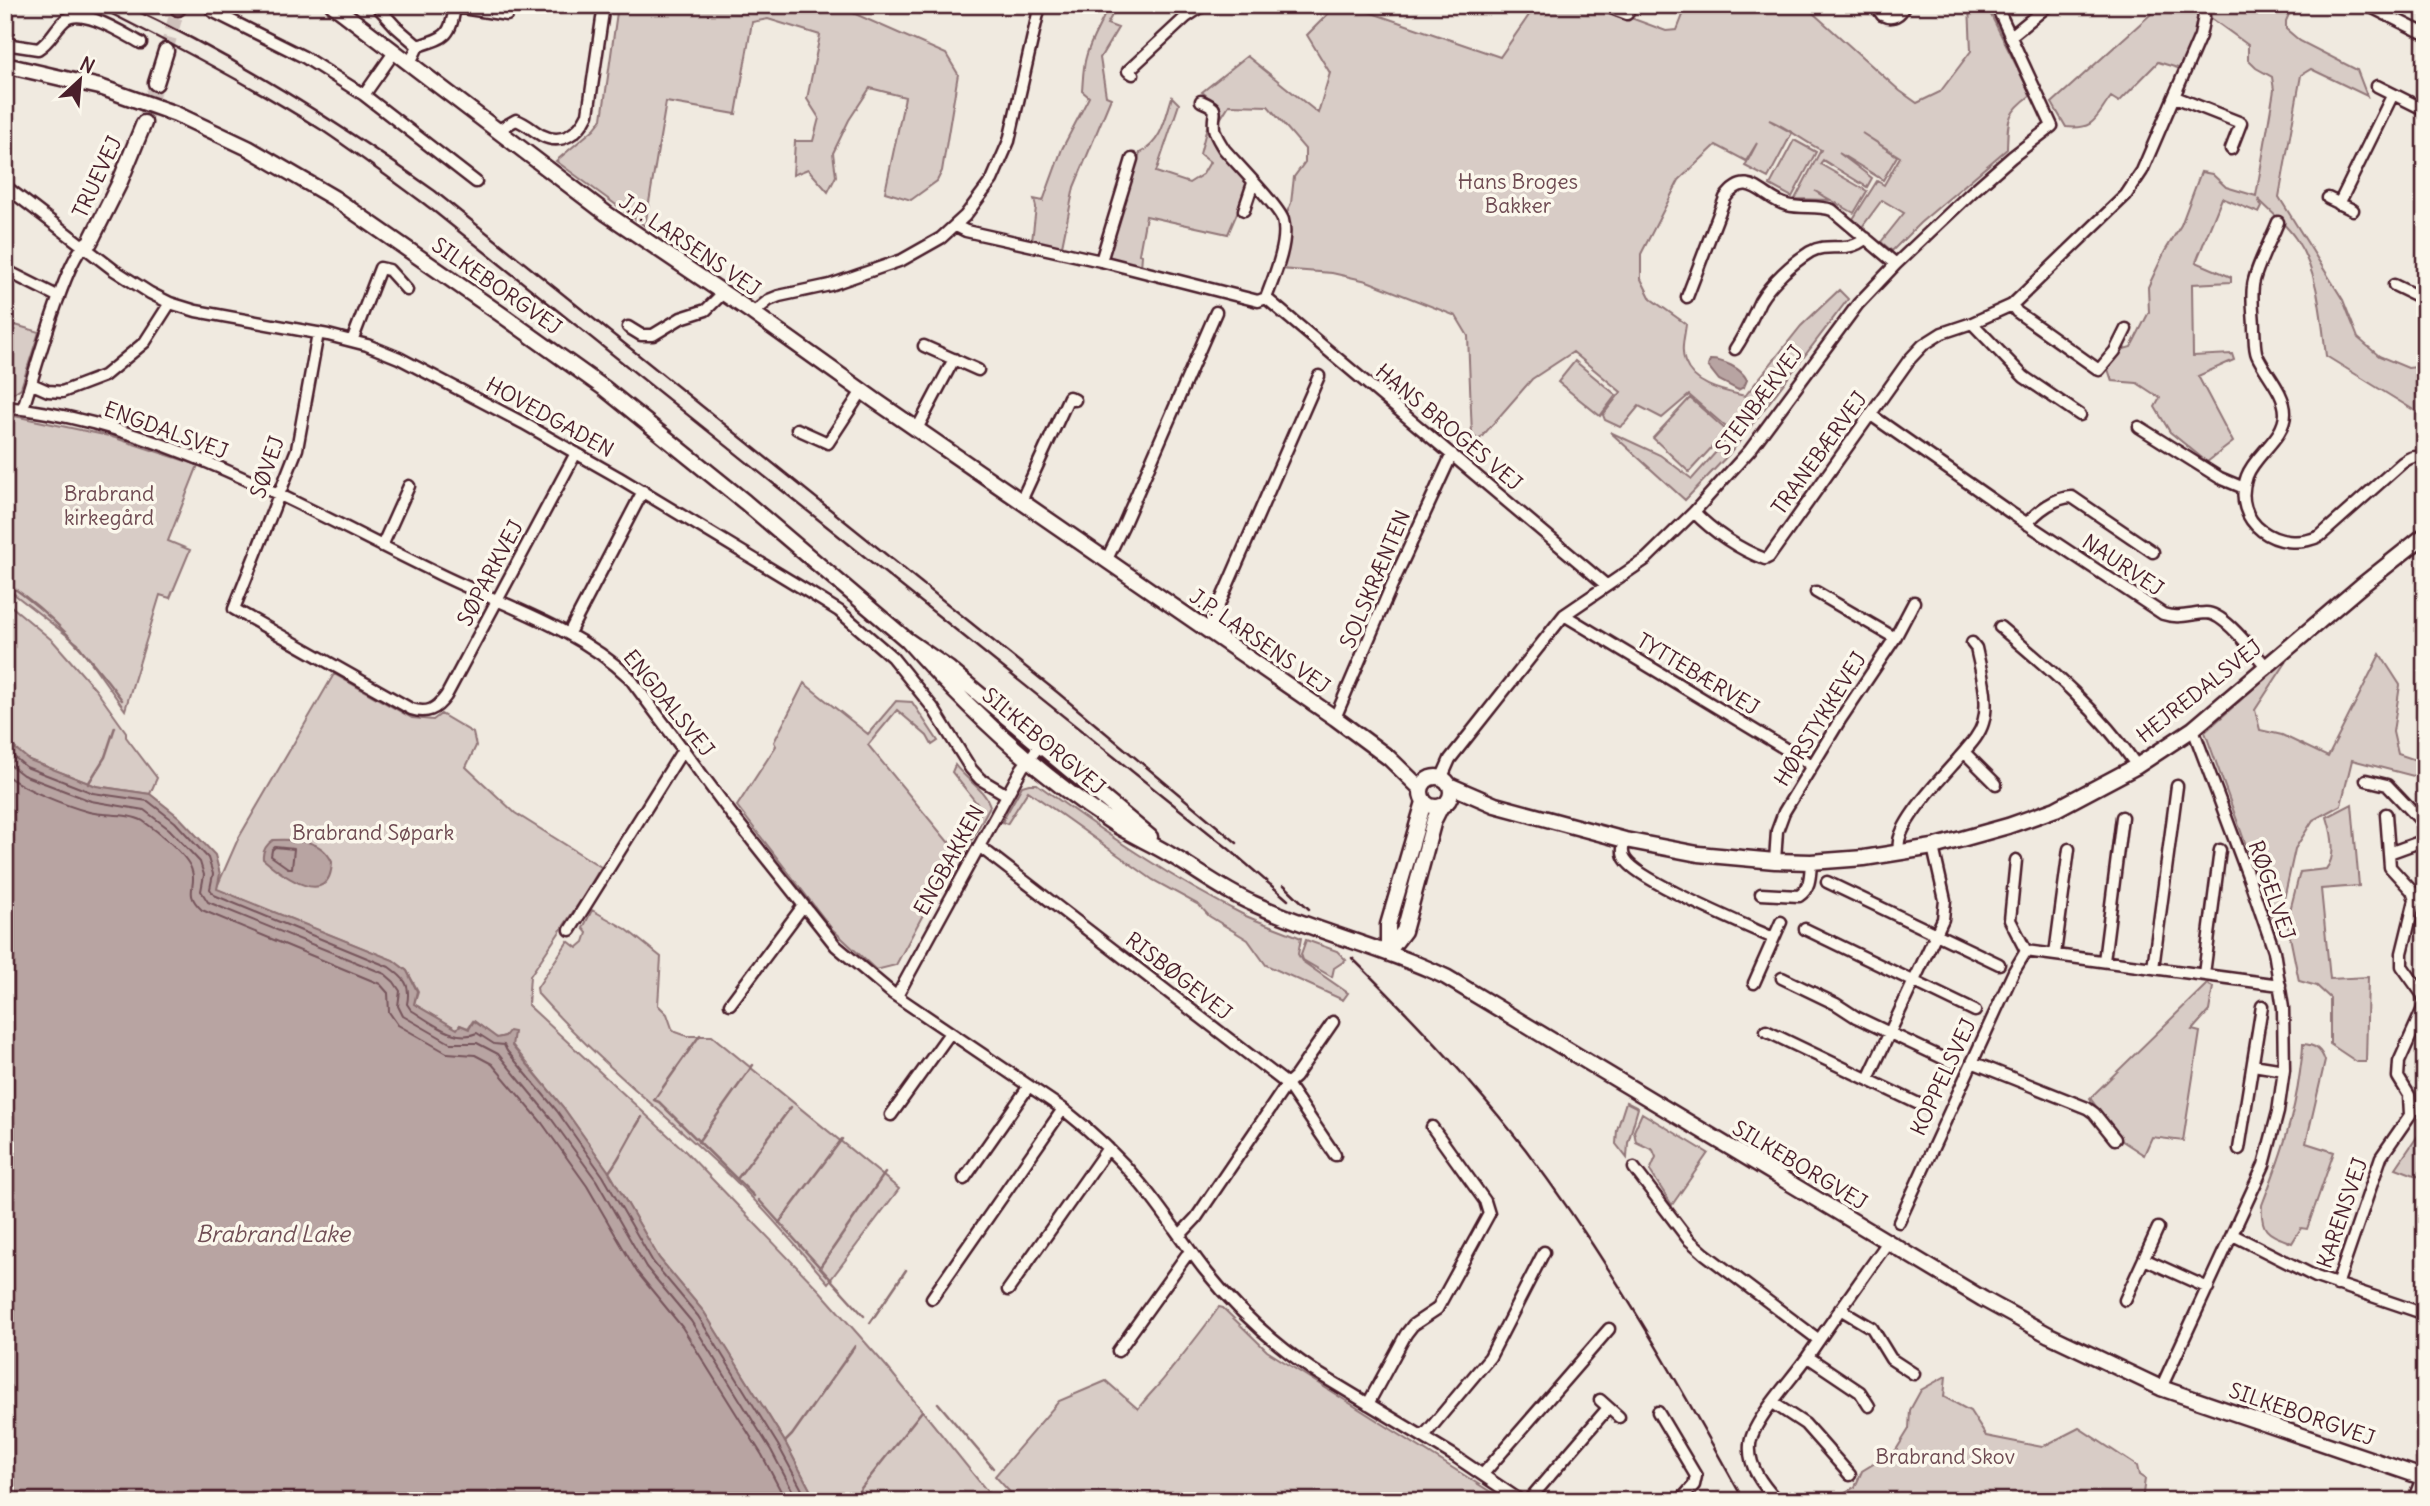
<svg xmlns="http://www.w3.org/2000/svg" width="2430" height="1506" viewBox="0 0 2430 1506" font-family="Delius,sans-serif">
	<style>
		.green { fill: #d8ccc6; stroke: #917678; stroke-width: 2 }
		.water { fill: #b8a4a2; stroke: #8c6f72; stroke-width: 2 }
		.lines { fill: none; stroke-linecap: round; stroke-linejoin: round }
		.shore { stroke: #76545b; stroke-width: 2 }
		.stream { stroke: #8c6f72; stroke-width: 2.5 }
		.secondary-tunnel { stroke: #cfc1bc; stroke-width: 14; stroke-dasharray: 14 7; stroke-linecap: butt }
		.street-casing { stroke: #4a1f2b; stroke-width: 15 }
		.secondary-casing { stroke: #4a1f2b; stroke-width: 19 }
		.street { stroke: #fbf7ec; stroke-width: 10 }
		.secondary { stroke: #fbf7ec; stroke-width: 14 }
		.rail { stroke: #4a1f2b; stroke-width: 2.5 }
		.labels { text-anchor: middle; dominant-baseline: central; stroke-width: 7; stroke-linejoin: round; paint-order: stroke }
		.street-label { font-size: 21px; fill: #4a1f2b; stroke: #fbf7ec }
		.park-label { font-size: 21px; fill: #6e4a52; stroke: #fbf7ec }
		.water-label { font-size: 23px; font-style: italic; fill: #704e55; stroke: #fbf7ec }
	</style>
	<rect width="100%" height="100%" fill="#f0eae0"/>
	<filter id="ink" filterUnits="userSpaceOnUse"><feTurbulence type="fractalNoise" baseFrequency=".0143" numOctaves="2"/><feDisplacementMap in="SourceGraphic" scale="14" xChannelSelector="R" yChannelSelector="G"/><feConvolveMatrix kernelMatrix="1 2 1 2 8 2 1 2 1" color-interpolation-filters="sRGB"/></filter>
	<g filter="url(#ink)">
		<!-- green -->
		<path class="green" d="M618,5H835L946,54L958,74L942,171L937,181L911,200L885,192L905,97L870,88L849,120L833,153L836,176L828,192L808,169L793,175L795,141H813L819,118L807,99L820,35L768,19L752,22L736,114L666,102L645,226L556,161L594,129L602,119Z
			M1109,5H1118L1107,24L1118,28L1100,58L1106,96L1111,98L1074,187L1062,246L1032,241L1036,207L1034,199L1043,201L1062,149L1089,97L1082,91C1083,80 1083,67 1086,57C1091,38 1102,23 1109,5Z
			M1337,5H1365L1366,11L1500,57L1536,5H1596L1666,31L1677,30L1687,5H1804L1900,91L1917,103L1940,92L1971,51L1969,5H1986L2031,95C2006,114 2008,119 2007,149L1920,223L1892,251L1881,242L1904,213L1882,200L1862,227L1853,219L1877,181L1884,185L1900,157L1862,133L1897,156L1883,180L1839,153L1872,178L1867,187L1823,160L1820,164L1867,191L1854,213L1815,191L1829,200L1795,199L1821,150C1802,140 1788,128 1769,120L1792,133L1768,178L1745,166L1757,143L1746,161L1716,145L1679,180L1641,254V279L1651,299L1686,324C1685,335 1680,350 1685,362C1694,386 1723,391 1745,396L1801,326L1839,290L1848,299L1732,451L1685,500L1610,432L1660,455L1692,479L1733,433L1689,395L1662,418L1639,406L1625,423L1620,427L1605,420L1603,415L1621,392L1573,352L1532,379L1479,440L1472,435L1468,336L1456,316L1367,281L1332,273L1280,269L1285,217L1291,203L1294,177L1305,162V149L1268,106L1229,105L1219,121L1217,104L1202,92L1247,56L1318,113L1330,73L1307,35Z
			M2161,5H2197C2205,26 2190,50 2181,69L2158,62L2119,102L2111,97C2095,118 2095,130 2066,127L2052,103Z
			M2204,5H2293L2286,21V29L2300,41L2357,70L2367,96L2311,69L2301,75L2279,197L2343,300L2358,338L2379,356L2408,368L2425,366V417L2326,356C2321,316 2319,274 2296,239C2286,224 2271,212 2258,199L2262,207L2259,213L2222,198L2196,262L2231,277V282L2192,284L2193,356L2232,354L2234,360L2198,376L2233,442L2207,462L2170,432L2155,407L2160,398L2137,383L2112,381L2107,366L2117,351L2131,347L2149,312L2148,287L2165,251L2181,225L2201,172L2212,174L2226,187L2256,196L2274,90L2272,77L2256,68L2248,60V45L2211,18Z
			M1172,97L1179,104L1156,172L1189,183L1203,174L1210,162L1200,154L1207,127L1250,183L1228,234L1146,216L1139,254L1142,255L1141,268L1111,259L1108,252L1140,153C1162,142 1165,119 1172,97Z
			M1794,140L1816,152L1792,197L1770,185Z
			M5,322L39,332L21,388L6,398Z
			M1575,361L1616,395L1600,416L1558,382Z
			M1690,398L1727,431L1689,472L1653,438Z
			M5,414L109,436L198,465L168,541L190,550L170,598L160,595L125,710L78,644L5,587Z
			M5,601L53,641L68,658L96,690L126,732V737L157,778L150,794L96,786L29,760L5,740Z
			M2380,654L2400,685L2393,732L2398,754L2425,763V779L2352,760L2341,805L2313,820L2295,849L2277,931L2205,732L2291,655L2255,710L2260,730L2282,735L2328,757Z
			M334,674L412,718L433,720L441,714L473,733L476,746L466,767L515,813L601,867L583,897L530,976L528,1005L685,1151L819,1290L887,1367L995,1501H816L785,1442L704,1312L659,1258L609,1172L563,1107L505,1036L497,1038L473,1021L468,1028L460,1025L457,1029L414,1004L418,991L407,971L393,960L216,889L238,839Z
			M804,683L868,734L896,701L912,702L938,741L932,745L927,736L897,710L868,745L948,842L962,840L982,810L952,772L955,765C966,780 985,789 990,806L962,858L953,859L896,965L876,970L832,929L737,806L776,746L774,742Z
			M1029,784H1037C1104,833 1172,879 1246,916C1264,924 1283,930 1301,938L1298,954L1302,961L1348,993L1343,1000L1266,965L1248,940L1209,916L1199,905L1153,880L1028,791L1007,824L1002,822L1022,786Z
			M2352,804L2359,886L2321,889L2330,979L2368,977L2366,1062H2357L2330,1044V998L2317,986L2299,981L2287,922L2300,872L2326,869C2337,856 2332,833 2327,817Z
			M592,910L626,929L661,957L658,1005L667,1014L673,1031L687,1036H712L899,1189L828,1283C793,1243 759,1202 720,1166C659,1109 593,1056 538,994L537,988L568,941L577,948L584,942L587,933L583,928Z
			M1306,940L1337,951L1346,960L1334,968L1332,977L1303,960L1301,954Z
			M2207,984L2213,987L2209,1011L2192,1030L2200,1032L2183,1141L2152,1137L2144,1155L2121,1140L2090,1098Z
			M2303,1044C2315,1045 2321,1049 2325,1061L2306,1143L2334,1152L2307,1229L2301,1228L2292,1243C2269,1234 2260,1233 2262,1205C2279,1161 2294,1119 2300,1072C2301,1062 2303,1054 2303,1044Z
			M1626,1102L1638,1108L1628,1143L1627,1158L1616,1144L1617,1130Z
			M1642,1113L1708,1153L1672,1205L1650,1171L1656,1157L1653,1150L1636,1142L1634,1131Z
			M2425,1121V1179L2396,1168L2421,1131Z
			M1219,1307L1223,1308L1267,1351L1505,1501H1018L995,1476L1059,1401L1106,1381L1138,1409C1147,1396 1159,1386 1169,1372C1186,1351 1203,1330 1219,1307Z
			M1946,1376L1944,1397L1970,1411L1986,1436L2042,1447L2079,1428L2137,1466L2139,1475L2145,1479L2142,1501H1838L1843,1493L1855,1487L1862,1471L1896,1450L1909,1429L1910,1410L1921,1390Z"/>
		<!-- water -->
		<path class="water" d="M1710,360C1723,360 1741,368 1747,380L1744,387L1738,390L1719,380L1708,366Z
			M5,740L29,760L96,786L150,794L179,817L215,855L220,874L217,889L393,960L407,971L417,991L414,1004L457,1029L460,1025L469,1029L474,1021L497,1038L505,1036L509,1031L514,1032L512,1046L563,1107L609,1172L659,1258L704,1312L785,1442L816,1501H5Z
			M273,840C295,839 322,839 332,862C330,911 282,875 263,859C262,851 266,845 273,840Z"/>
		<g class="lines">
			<!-- shore -->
			<path class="shore" d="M5,749L26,767L93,793L148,801L175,822L208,858L213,874L210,889L214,895L389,967C404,978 411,984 407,1004L411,1010C431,1022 455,1043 477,1033L494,1044L504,1045L507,1051L557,1111L603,1176L653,1262L698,1316L778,1445L808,1501
				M5,761L23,775L91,801L144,810L169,829L200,862L204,875L201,891L208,902L385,974L394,982L400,991L398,1006L403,1016L450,1043H477L498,1054L550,1117L596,1180L646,1267L691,1321L771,1450L798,1501
				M5,774C22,789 67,806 89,812C105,816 129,813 143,821C156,830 188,855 192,871C197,887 183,893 202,910L380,984L388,993L389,1012L398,1025L447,1053L475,1055L492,1064L542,1123L587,1186L637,1272L682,1327L762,1455L786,1501
				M275,847L294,849L292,868H288L271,856L272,850Z"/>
			<!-- stream -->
			<path class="stream" d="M5,582C53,614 88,654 122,700
				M88,784L105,757L115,727
				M700,1035L654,1100L659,1102L754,1196
				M698,1142L753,1065
				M609,1172C622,1155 630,1135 642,1117
				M737,1179L791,1107
				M759,1200L864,1316
				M779,1223L842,1139
				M820,1267L885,1173
				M870,1323L906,1270
				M938,1403L993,1468
				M785,1442L792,1435L855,1346
				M851,1501L922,1411"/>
			<!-- secondary-tunnel -->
			<path class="secondary-tunnel" d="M166,51L178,8
				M144,123L156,83"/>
			<defs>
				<path id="street" d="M215,5L212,11L304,57L364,95
					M376,5L396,27L418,46
					M443,5L507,15
					M1603,5L1627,14L1630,7
					M1875,5L1882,15C1892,20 1901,16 1904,5
					M2367,5L2425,34
					M2011,36L2049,5
					M5,44L38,49C50,42 54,30 64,21C80,5 124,34 141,43
					M395,51L364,95L476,182
					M410,63L418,46C446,37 450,37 455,7
					M1133,74L1128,71L1186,17L1204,5
					M2377,86L2425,110
					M2175,97L2241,123L2231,149
					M1201,101C1222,110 1212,110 1214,128C1215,136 1220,142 1224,149C1235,162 1279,207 1283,220C1289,242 1274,277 1266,298
					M498,130L516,120C527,124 532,130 541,135C562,146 579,133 588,114L604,5
					M5,186L114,270L150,293L170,303L196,311L328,335L367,345L399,358L523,423L618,477L807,591L839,611L892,657L933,708L971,769L980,779L1007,795
					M2328,198L2353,210
					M2339,204L2393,94
					M1244,210L1253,183
					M2278,222C2272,238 2254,271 2253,286C2251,300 2254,315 2254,329C2255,338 2254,348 2257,355C2265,373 2285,393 2285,413C2285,438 2255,454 2247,476C2230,523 2279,555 2320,536L2402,463C2410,457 2415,455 2425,459
					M956,226L966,231L1101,261L1258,301L1266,298
					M1101,261L1132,159
					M5,270L59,297
					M2394,285L2425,300
					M1687,297L1725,198C1748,166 1764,200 1787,205C1802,209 1816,205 1832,210L1896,264
					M1266,298L1606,585
					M2012,305L2017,312L2099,370L2115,351L2126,329
					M753,313L769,300L779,296L830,285L902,260L941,238L965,216L992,180L1009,141L1040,5
					M1972,323L2024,377L2080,415
					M628,327L641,335H653L681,318L706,310L723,293
					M318,333L297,449L234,609L411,709C427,714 436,710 446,696L576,453
					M352,341L380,268L389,270L407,290
					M924,346L978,370
					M1735,349C1746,333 1752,318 1760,301C1771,283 1792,263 1810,252C1829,241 1847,255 1866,238
					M32,384L48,391L62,392L104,376L145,342L170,303
					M5,407C159,422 302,508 439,574C504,606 576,627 629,677L732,815L836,946L892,993L1063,1109C1091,1131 1117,1155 1140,1183C1163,1210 1182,1241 1204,1269C1235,1308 1273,1343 1314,1371L1453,1455L1521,1501
					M23,408C33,379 65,261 84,246
					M1871,415L2011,513L2163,614C2178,619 2190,614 2206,613C2225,613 2253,652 2266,666
					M2139,427L2220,478L2244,488
					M797,429L828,443L862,391
					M917,429L954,359
					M1021,501L1069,397L1075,400
					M1694,512C1712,531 1740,550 1765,559L1769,557L1909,360L1923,345L1942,333L1972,323L2012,305L2126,195L2142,171L2200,36L2204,16L2200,5
					M2027,524C2037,511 2056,497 2072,497L2153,552
					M382,546L409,486
					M1107,559L1123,526L1216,312
					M1816,592L1895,638
					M1564,615L1812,765
					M2000,627C2051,670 2099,711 2137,766
					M1208,630L1319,376
					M569,633L643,491
					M1335,718L1391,587L1452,454
					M1964,752L1996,784
					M1442,777L1450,759L1564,615L1646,559L1694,512L1750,450L1858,304L1896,264L1972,192L2012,157L2052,126L1996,5
					M2366,780L2387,785L2425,825
					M2386,814L2390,867L2412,891L2415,900L2402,953V966L2422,994L2425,1002
					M1625,840C1623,847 1621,854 1626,860C1639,881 1746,925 1773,938
					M979,846L1287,1084L1335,1155
					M1898,853C1899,848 1898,842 1900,837C1907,814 1942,777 1958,759C1967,748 1979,737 1983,723C1990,700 1981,672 1976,648L1972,643
					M2389,853L2425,840
					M2016,860L2010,920L2026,951L2280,985
					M1775,861L1777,831L1784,812L1840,720L1895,638L1914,602
					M1827,882L1999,964
					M1761,894L1799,896C1811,888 1810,874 1811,862
					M1805,929L1975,1011
					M570,930L684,748
					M2055,954L2069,849
					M2104,961L2122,817
					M2153,968L2177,786
					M2204,974L2220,850
					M1782,978L1836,1004L1856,1017L1951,1062
					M1754,983L1781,922
					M897,996L1022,768L1040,745
					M730,1004L803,906
					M1766,1031L1925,1107
					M1972,1062L2087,1108L2094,1113L2115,1139
					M2253,1065L2284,1070
					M1868,1079L1943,919L1945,900L1933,847
					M891,1115L950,1033
					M2239,1149L2262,1006
					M1634,1168L1688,1239L1705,1254L1819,1340
					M964,1179L1029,1086
					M1899,1222L2014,971L2026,951
					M1180,1235L1196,1218L1287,1084L1295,1077L1333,1022
					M2233,1235L2316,1277L2425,1314
					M2144,1259L2208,1288
					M2337,1285L2381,1157L2410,1115L2409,1095L2398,1077L2399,1062L2425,1004
					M1008,1290L1108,1148
					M932,1298L1063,1109
					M2125,1300L2158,1228
					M1840,1309L1872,1328L1891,1359L1914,1374
					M1118,1351L1186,1256L1191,1252
					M1808,1357L1860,1392L1869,1406
					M2161,1388L2264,1165L2278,1112L2284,1070L2283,1008L2274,951L2250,881L2193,729
					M1600,1400L1619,1417
					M1773,1403L1805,1424L1850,1475
					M1368,1404L1406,1334L1413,1325L1437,1309L1489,1214L1485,1201L1432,1127
					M1658,1412L1696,1476L1694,1485L1680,1501
					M1423,1437L1490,1357L1544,1252
					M1483,1474L1609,1329
					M1528,1501L1608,1408
					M1777,1501C1763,1485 1748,1467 1750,1445C1751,1422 1794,1377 1808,1356C1834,1318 1861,1280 1888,1242
					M2413,1501L2422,1478"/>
				<path id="secondary" d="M333,5L607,214L753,313L876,401L1335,718L1389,758L1421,789
					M178,8V5
					M5,65L100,87L176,114L248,148L334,198L502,315L604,388L745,502L907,640L949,669L1150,837
					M156,83L166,51
					M84,246L90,242L119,184L144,123
					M907,640C968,709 1036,773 1113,823C1131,835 1151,843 1169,854C1197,870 1222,890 1252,903C1315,932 1383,947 1446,977L1983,1299L2049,1335L2161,1388L2425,1478
					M1421 792a15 15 0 1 1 30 0a15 15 0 1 1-30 0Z
					M1451,786L1495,805L1625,840L1698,854L1775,861L1811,862L1864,858L1933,847L2008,826L2056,809L2137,766L2193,729L2361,586L2425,535
					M1388,952L1404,931L1434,820L1441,806
					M1388,952V925L1424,802"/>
			</defs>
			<!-- street casing -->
			<use href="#street" class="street-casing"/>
			<!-- secondary casing -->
			<use href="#secondary" class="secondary-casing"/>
			<!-- street -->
			<use href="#street" class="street"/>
			<!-- secondary -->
			<use href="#secondary" class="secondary"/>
			<!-- rail -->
			<path class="rail" d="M94,5C172,44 249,84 323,131C360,156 396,183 431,209L1229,849L1288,900
				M125,5C235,56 336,121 435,191L1057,692L1237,843
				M1284,885L1309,909
				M1352,958C1414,1019 1473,1082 1526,1150C1609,1260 1677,1380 1744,1501"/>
		</g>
	</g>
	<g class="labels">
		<!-- street labels -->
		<g class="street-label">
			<text transform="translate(97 177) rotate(-65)">TRUEVEJ</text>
			<text transform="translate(690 245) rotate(34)">J.P. LARSENS VEJ</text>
			<text transform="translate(497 286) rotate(35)">SILKEBORGVEJ</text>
			<text transform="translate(1759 400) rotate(-53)">STENBÆKVEJ</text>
			<text transform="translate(550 417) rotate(29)">HOVEDGADEN</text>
			<text transform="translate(1449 427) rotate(40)">HANS BROGES VEJ</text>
			<text transform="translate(166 430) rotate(20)">ENGDALSVEJ</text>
			<text transform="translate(1819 453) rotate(-54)">TRANEBÆRVEJ</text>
			<text transform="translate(267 467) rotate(-71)">SØVEJ</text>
			<text transform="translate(2123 565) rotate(34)">NAURVEJ</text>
			<text transform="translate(490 573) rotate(-62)">SØPARKVEJ</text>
			<text transform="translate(1375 579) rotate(-67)">SOLSKRÆNTEN</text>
			<text transform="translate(1260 641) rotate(35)">J.P. LARSENS VEJ</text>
			<text transform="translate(1698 674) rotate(31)">TYTTEBÆRVEJ</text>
			<text transform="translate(2199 691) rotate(-38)">HEJREDALSVEJ</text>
			<text transform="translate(669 703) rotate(51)">ENGDALSVEJ</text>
			<text transform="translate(1820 719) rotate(-58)">HØRSTYKKEVEJ</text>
			<text transform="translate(1044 741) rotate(40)">SILKEBORGVEJ</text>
			<text transform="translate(949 860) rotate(-61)">ENGBAKKEN</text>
			<text transform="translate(2272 890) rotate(71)">RØGELVEJ</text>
			<text transform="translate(1179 976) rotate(38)">RISBØGEVEJ</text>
			<text transform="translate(1943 1077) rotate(-65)">KOPPELSVEJ</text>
			<text transform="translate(1800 1165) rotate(31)">SILKEBORGVEJ</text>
			<text transform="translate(2342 1213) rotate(-71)">KARENSVEJ</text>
			<text transform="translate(2302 1414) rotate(19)">SILKEBORGVEJ</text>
		</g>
		<!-- park labels -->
		<g class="park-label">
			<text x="1518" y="181">Hans Broges<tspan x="1518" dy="24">Bakker</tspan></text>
			<text x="109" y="493">Brabrand<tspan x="109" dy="24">kirkegård</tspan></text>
			<text x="373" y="832">Brabrand Søpark</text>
			<text x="1945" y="1456">Brabrand Skov</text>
		</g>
		<!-- water labels -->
		<g class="water-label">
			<text x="273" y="1233">Brabrand Lake</text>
		</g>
	</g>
	<!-- margin -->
	<rect width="2430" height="1506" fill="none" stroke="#fbf7ec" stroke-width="28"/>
	<rect x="14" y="14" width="2402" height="1478" fill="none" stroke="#4a1f2b" stroke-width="2.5" filter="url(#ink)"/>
	<!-- north arrow -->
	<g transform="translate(80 80) rotate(26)" stroke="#fbf7ec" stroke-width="5" paint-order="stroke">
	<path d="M0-5L12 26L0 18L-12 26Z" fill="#4a1f2b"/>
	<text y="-10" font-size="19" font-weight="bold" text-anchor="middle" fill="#4a1f2b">N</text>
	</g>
</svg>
